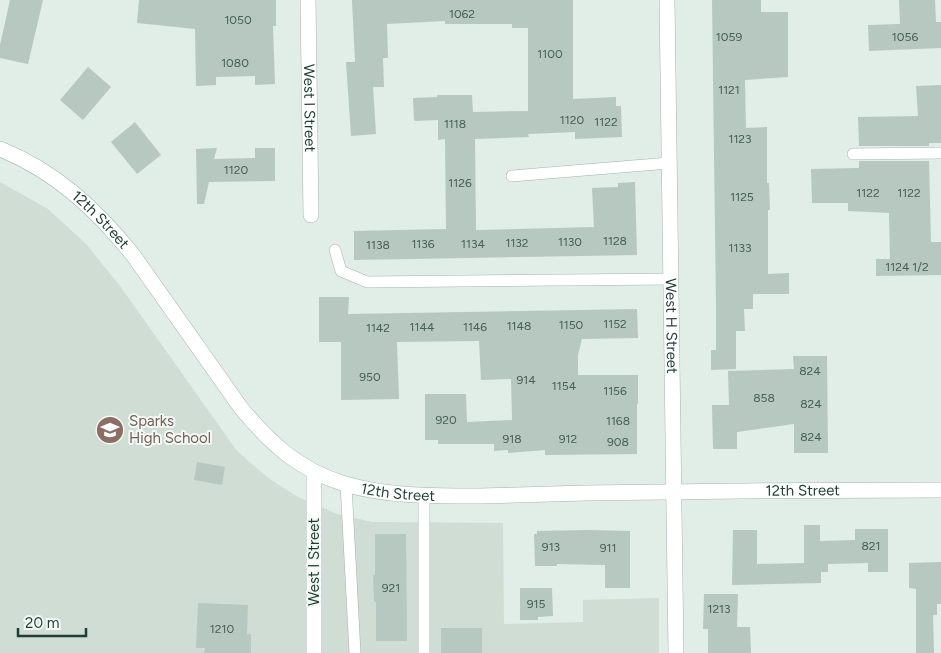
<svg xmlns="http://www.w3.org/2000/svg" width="941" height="653" viewBox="0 0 941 653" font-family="Figtree,sans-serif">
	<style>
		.built { fill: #cfddd5 }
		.building { fill: #b6c8bf }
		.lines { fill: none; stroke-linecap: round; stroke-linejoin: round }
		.service-casing { stroke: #a3b5ae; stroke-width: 12 }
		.minor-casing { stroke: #a3b5ae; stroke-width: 16 }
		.service { stroke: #fff; stroke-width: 11 }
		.minor { stroke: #fff; stroke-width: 15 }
		.labels { text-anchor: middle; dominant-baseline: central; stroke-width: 4; stroke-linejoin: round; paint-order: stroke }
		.number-label { font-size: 12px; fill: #456157 }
		.street-label { font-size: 15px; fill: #1f3f34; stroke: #f2f9f5 }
		.education-label { font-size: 15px; fill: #785e54; stroke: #f2f9f5; text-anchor: start }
	</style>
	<rect width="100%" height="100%" fill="#e1ede7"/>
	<!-- built -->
	<path class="built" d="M0,182L48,209L86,244L120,286L237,451L267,477L296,496L337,514L372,522L503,523L504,624L583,622V600L659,598V653H0Z"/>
	<!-- building -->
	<path class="building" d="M10,0H43L28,64L0,58V45Z
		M139,0H276V26H273L275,84L255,85V76L216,77V85L196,86L195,29L137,23Z
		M352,0H573V99L616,97V106H621L622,137L575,139V132L528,134L529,137L475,139L476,230L594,227L592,188L618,187V183L635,182L637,255L354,260V231L446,229L445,139L438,140V120L414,121L413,98L437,97V95H472L473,112L528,111V28H512V24H445V21L387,24L388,58H383L384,87H373L376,134L351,136L346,62H355Z
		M712,0H761V12H788V77L745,80L746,128L767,127V183H769L770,210H768V274L789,273V294H753V309H744L745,331H736V369L711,370V350H716V307Z
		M899,0H935L936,22H941V48L869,51L868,25L900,24Z
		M88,67L111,87L83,120L60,100Z
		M941,85V143H929V146H859L858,117L918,116L916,86Z
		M135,122L161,155L137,174L111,142Z
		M217,148L214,159L255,158V148H275V181L209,182L204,204H197L196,149Z
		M859,161H929L931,242H941V275L876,276V259H890L889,213L848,211V203H812L811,169L859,168Z
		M319,297H349L348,314L637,309L638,338L582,339L578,355V375H638V404H637V454L545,455V450L508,453V450L494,451V444H438V440H425V394H466L467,422L512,420L511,379L481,380L479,341L397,342L399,399L341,400V342H319Z
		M793,356H827L828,453H794V424L737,432V449H713L712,405H729L728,371L794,369Z
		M197,462L225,467L222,485L194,480Z
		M804,525H820V541L855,540V529H888V572H868V563L828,564V572H821V583L732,585L733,530H757V564L804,563Z
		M586,530L630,531V588H605V565L557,564V566H535L534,534H537V531Z
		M375,534H406L407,641H376V602H374L373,575H375Z
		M941,562V604H937V615H933L934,653H916V589L909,588V563Z
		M520,588H552L553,616L538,617V620H520Z
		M704,594H738L737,627H750L751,653H708V629H703Z
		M198,603L248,605L247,634H251V653H204L205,648H196Z
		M441,628H482V653H441Z"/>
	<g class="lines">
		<defs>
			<path id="service" d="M853,154L941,153
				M512,176L669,163
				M335,250L341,271L367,282L671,279
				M346,484L355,653
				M424,496V653"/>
			<g id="minor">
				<path id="s1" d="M308,0L311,215"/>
				<path id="s2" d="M667,0L676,653"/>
				<path id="s3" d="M0,149C55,171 96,209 133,255L241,408C271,444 299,470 345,484C390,497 435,496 480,496C515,495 551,494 586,493C704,491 823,490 941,490"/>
				<path d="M314,653V472"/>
			</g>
		</defs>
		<!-- service casing -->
		<use href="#service" class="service-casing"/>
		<!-- minor casing -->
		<use href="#minor" class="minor-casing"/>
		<!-- service -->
		<use href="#service" class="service"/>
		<!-- minor -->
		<use href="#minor" class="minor"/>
	</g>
	<!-- icons -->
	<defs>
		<symbol id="school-disc" viewBox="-11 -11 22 22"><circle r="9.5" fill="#8d6e63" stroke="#f2f9f5"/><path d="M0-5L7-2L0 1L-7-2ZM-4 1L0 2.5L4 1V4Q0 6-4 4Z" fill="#fff"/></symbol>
	</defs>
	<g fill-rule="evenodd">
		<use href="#school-disc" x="94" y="414" width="32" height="32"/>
	</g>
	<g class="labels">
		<!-- number labels -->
		<g class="number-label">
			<text x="462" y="14">1062</text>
			<text x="238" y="20">1050</text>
			<text x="729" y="37">1059</text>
			<text x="905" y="37">1056</text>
			<text x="550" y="54">1100</text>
			<text x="235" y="63">1080</text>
			<text x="729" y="90">1121</text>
			<text x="572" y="120">1120</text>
			<text x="606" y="122">1122</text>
			<text x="455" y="124">1118</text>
			<text x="740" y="139">1123</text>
			<text x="236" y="170">1120</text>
			<text x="460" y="183">1126</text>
			<text x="868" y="193">1122</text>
			<text x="909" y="193">1122</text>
			<text x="742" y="197">1125</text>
			<text x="615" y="241">1128</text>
			<text x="570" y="242">1130</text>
			<text x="517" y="243">1132</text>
			<text x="423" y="244">1136</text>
			<text x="473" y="244">1134</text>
			<text x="378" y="245">1138</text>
			<text x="740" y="248">1133</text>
			<text x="907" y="267">1124 1/2</text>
			<text x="615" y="324">1152</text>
			<text x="571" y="325">1150</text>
			<text x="519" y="326">1148</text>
			<text x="422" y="327">1144</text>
			<text x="475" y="327">1146</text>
			<text x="378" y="328">1142</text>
			<text x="810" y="371">824</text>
			<text x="370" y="377">950</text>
			<text x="526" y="380">914</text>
			<text x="564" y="386">1154</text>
			<text x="615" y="391">1156</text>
			<text x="764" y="398">858</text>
			<text x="811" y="404">824</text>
			<text x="446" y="420">920</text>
			<text x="618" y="421">1168</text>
			<text x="811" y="437">824</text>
			<text x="512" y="439">918</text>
			<text x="568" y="439">912</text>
			<text x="618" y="442">908</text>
			<text x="871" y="546">821</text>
			<text x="551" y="547">913</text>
			<text x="608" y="548">911</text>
			<text x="391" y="588">921</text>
			<text x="536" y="604">915</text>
			<text x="719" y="609">1213</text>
			<text x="222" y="629">1210</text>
		</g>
		<!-- street labels -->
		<g class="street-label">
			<text stroke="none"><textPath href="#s1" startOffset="108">West I Street</textPath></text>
			<text stroke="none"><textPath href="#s3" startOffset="124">12th Street</textPath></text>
			<text stroke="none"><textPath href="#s2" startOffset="326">West H Street</textPath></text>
			<text stroke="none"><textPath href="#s3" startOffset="544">12th Street</textPath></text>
			<text stroke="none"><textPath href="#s3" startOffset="949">12th Street</textPath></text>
			<text transform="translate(314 562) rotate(-90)">West I Street</text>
		</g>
		<!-- education labels -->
		<g class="education-label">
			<text x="129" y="421">Sparks<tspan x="129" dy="17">High School</tspan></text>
		</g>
	</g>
	<!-- scale -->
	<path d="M18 628v8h68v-8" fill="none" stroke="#1f3f34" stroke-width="2.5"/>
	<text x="25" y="628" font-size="15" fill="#1f3f34" stroke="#f2f9f5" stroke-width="4" paint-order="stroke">20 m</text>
</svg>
